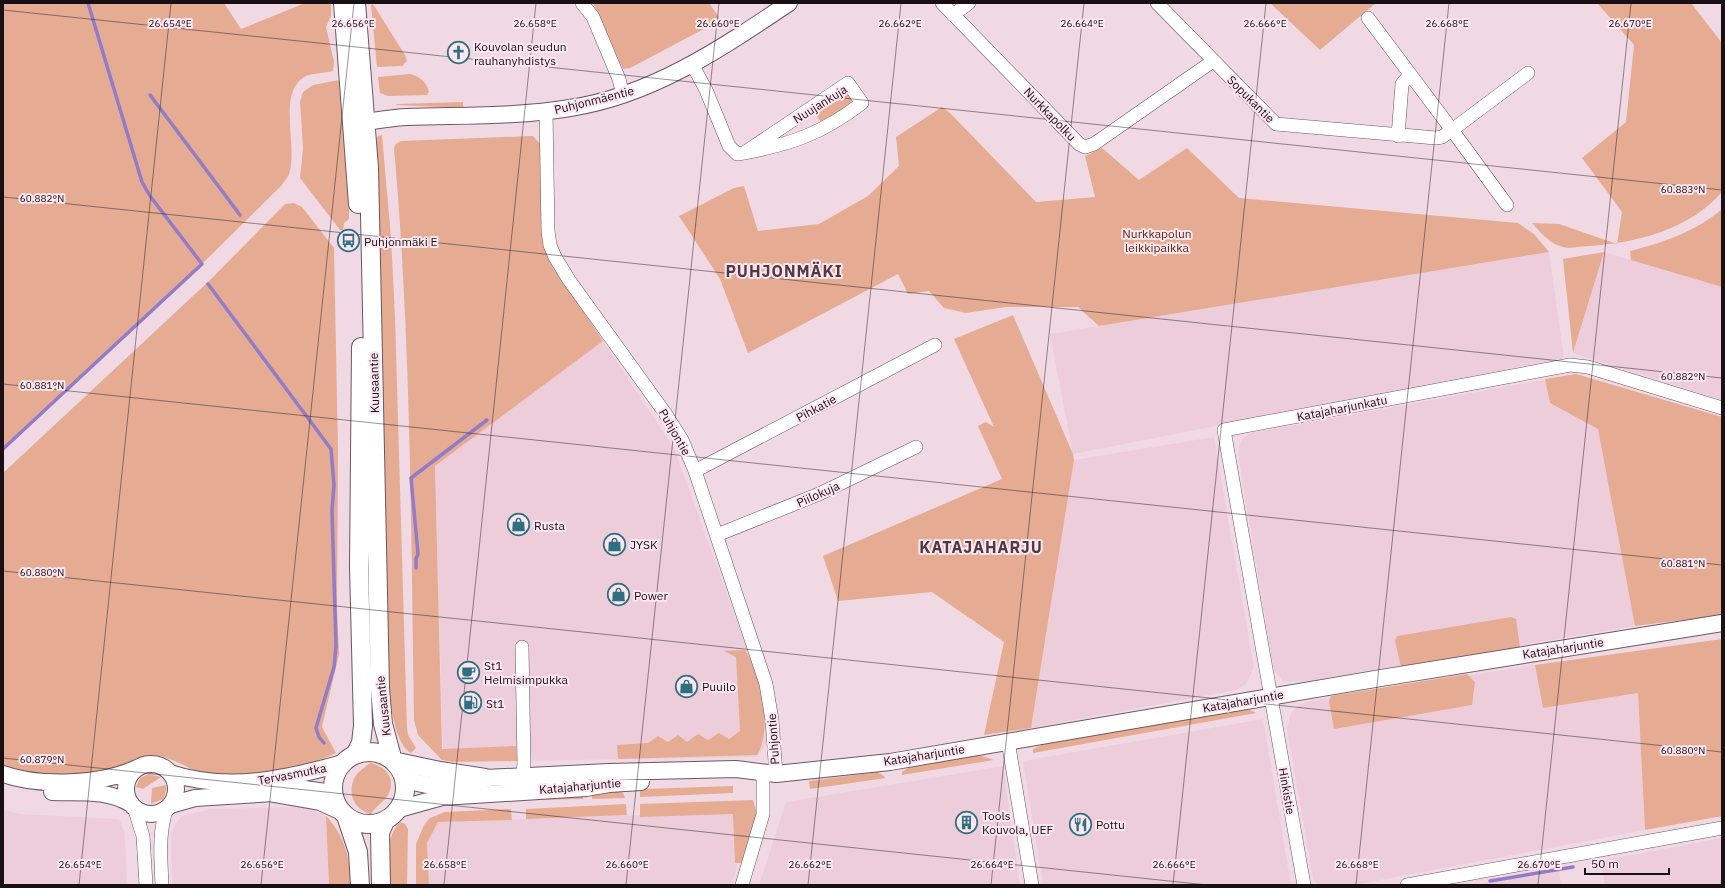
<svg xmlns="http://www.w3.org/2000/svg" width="1725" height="888" viewBox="0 0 1725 888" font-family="'IBM Plex Sans',sans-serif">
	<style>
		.built { fill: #eecddb }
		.green { fill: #e5ac93 }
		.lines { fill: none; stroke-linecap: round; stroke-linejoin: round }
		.stream { stroke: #927cc8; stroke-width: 3.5 }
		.minor-casing { stroke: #6c5760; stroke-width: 14 }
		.tertiary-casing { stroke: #6c5760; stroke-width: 18 }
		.secondary-casing { stroke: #6c5760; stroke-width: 20 }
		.minor { stroke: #fff; stroke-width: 13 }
		.tertiary { stroke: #fff; stroke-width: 16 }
		.secondary { stroke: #fff; stroke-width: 18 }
		.ticks { fill: none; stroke: #181014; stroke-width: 1; stroke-opacity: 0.45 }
		.labels { text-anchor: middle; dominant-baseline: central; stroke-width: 4; stroke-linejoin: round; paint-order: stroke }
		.poi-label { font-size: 12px; fill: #181014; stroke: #fee6f0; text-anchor: start }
		.street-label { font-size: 12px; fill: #181014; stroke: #fee6f0 }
		.park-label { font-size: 12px; fill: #5e290e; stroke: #fee6f0 }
		.district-label { font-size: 16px; font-weight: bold; letter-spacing: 1px; fill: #4d3a42; stroke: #fee6f0 }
		.ticks-label { font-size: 10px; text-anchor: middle; fill: #181014; stroke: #fee6f0; stroke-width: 4; stroke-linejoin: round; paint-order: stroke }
	</style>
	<rect width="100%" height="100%" fill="#f1d9e3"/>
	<!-- built -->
	<path class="built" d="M1549,252L1564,358L1073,454L1050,334Z
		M1604,252L1722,287V400L1573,353Z
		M603,341L674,448L764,696L767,743L757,757L517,761L443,759L435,466Z
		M1576,374L1722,417V615L1635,626L1300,682L1283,681L1274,671L1239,461V447L1243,438L1250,433Z
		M1214,437L1254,668L1246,684L1236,690L1031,728L1074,460Z
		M1535,665L1543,708L1638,693L1645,830L1354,885H1318L1313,878L1287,729L1291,713L1299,705L1310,701Z
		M1263,719L1291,885H1043L1023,761Z
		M1003,766L1020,885H759L786,802Z
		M295,807L312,810L326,816L329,885H172L171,834L176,823L182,816L210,809Z
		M3,810L20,814L119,819L125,832L127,885H3Z
		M745,811L736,871L731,885H429L427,843L438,822Z
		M1722,838V885H1605L1600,861Z
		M1559,870L1561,885H1475Z"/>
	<!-- green -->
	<path class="green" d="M3,3H224L241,29L305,3H331V16L326,27L334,62L333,71C325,73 314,73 306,76C277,91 297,144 290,171C289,176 285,180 282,185L202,264L3,450Z
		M593,3H709L721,20L630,68L623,69Z
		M1270,3H1376L1320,50Z
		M1597,3H1691L1722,43V192C1690,229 1637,243 1590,246C1582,246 1571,249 1563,247C1550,244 1541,233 1532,223L1559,224L1617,244L1622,212L1582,158L1626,122L1634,45Z
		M373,4L405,55L407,61L402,66L377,67L371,5Z
		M410,74C419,76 427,82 429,92L427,95L388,96L380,93L378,77Z
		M339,80C347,125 349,172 349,219L344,223L343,230H340L300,178L303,148L300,102L303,92L313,85Z
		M845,93L849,94L853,100L852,104L823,125L814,112L841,94Z
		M463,102V108L396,105L397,104Z
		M942,107L951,114L1036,202L1095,197L1085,156L1102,148L1139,180L1187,148L1239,198L1518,223L1534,234L1549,252L1099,326L1078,307H1006L966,313L944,308L929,291L908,294L898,274L748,353L720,279L679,216L734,188L744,186L758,231L819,224L868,196L899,166L896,137Z
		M382,135L391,238L395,316L407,728L408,735L416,748L411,753C395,743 393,713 389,696L375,142L378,136Z
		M533,136L540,144L542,239L553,268L570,291L603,341L435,466L442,749L516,746L517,761L453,762L442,760L418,735L414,720C411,530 411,338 394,148L396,144L401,141Z
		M294,203L302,207L334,248L338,451L337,607L339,654L322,727L336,753C300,770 241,783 202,773C185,768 168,754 151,755C136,755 123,768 109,772C74,781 38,773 3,768V473L209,281L285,204Z
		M1722,209V287L1631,260L1630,251C1662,243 1697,231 1722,209Z
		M1604,252L1573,353L1563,259Z
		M1013,315L1073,454L1074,460L1031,728L984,735L1004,642L932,592L838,601L823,556L1002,479L978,426L986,422L994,427L954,339Z
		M1576,374L1722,417V615L1635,626L1598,429L1550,403L1545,379Z
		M1511,617L1516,619L1520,648L1401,667L1395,641L1397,636Z
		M1722,639V816L1645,830L1638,693L1543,708L1535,665Z
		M745,650C761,674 773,730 757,755L618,759L617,745L648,743L658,736L668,742L678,735L687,742L698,734L708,740L719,733L729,739L740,731L736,657L724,651Z
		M1467,674L1475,682L1472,705L1334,729L1329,701L1331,696Z
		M1237,709H1248L1256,713L1033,753V749L1044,744Z
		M979,755L994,760L902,775V772L909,767Z
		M370,763C387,766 398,781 386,798C381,804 375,807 371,814C355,810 347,795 354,779C357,772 364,768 370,763Z
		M878,772L886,778L810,789L809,781Z
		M149,774L161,777L143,789L136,787L140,778Z
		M166,785V790L163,799L151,804L152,788Z
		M733,786V793L640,797V791L644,789Z
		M617,791L623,793L625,798L592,799V793Z
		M583,794V799L538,800L537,797Z
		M753,800L757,813L743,863H735L733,814L640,817V804Z
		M626,804L627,815L526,819V809Z
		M511,809L512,820L438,822L427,843L429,885H416V844L424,825L430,818L445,812Z
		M326,816C345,836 350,858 351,885H329Z
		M400,822L405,824L408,829L407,885H389C388,862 384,840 400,822Z"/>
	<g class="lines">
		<!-- stream -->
		<path class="stream" d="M150,95L240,215
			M208,284L331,449L334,485L332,510L336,646L334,667L316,728L319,737L324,743
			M3,449L202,264L150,196L142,182L88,3
			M416,568V559L418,554L411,478L487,420
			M1490,881L1573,867"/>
		<defs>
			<path id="minor" d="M582,3L593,17L619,79L623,95
				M942,3L1079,144L1085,147L1094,144L1213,61
				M1157,3L1276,124L1436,138L1442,137L1452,130L1410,74L1402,84L1398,136
				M953,15L969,3
				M1368,18L1410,74
				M692,64L706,90L729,146L737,154L744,153L848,83L862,103C823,133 792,144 744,153
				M546,111L548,231L550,245L555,257L569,280L665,413L682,440L695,471L766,684L772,720L776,774
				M1507,205L1452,130L1528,73
				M695,471L935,345
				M717,535L819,494L916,447
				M1008,741L1032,885
				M520,785L524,765L522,647
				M134,807L143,836L146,885
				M162,885C161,859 158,832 167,808
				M742,885L763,814V773
				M1304,885L1224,430L1570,365L1588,367L1722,408
				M1407,885L1722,828"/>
			<path id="tertiary" d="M353,124C371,121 389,118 407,117C461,115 516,117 570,108C651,96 722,48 789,3
				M126 789a25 25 0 1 1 50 0a25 25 0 1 1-50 0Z
				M170,773C228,792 286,779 343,763
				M3,774C40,787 101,785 137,768
				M404,780L431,786L454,784L485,778L609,772L736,769L776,774L890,762L1381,678L1722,623
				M52,792C79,793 107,789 131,804
				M170,805L195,798L274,793L297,788L333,793
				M399,809L442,797L586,788L609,784L641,782"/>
			<path id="secondary" d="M343,3L358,204
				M356,3L369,168L380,688L383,724L393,761
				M333 788a36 36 0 1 1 72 0a36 36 0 1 1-72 0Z
				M355,755L361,743L363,726L359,567L361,347
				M393,761L440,771L485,778
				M274,793L320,801L340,810
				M346,816L358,852L360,885
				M381,885L380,833L385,821"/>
		</defs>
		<!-- minor casing -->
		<use href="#minor" class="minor-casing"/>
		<!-- tertiary casing -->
		<use href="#tertiary" class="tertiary-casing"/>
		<!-- secondary casing -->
		<use href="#secondary" class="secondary-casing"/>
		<!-- minor -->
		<use href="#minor" class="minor"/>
		<!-- tertiary -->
		<use href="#tertiary" class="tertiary"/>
		<!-- secondary -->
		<use href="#secondary" class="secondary"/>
	</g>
	<!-- ticks -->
	<path class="ticks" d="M1719,3H1722M3,10L1722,190M3,197L1722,378M3,384L1722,565M3,571L1722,752M3,758L1207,885M79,885L171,3M261,885L354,3M444,885L536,3M626,885L719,3M808,885L901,3M991,885L1084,3M1173,885L1266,3M1356,885L1449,3M1538,885L1631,3M1721,885L1722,873"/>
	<!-- icons -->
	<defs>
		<symbol id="church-ring" viewBox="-11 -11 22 22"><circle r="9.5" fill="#fee6f0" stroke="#2d7181" stroke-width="1.5"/><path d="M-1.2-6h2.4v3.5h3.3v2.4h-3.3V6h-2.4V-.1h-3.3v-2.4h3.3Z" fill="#2d7181"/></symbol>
		<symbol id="bus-ring" viewBox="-11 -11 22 22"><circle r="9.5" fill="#fee6f0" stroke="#2d7181" stroke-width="1.5"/><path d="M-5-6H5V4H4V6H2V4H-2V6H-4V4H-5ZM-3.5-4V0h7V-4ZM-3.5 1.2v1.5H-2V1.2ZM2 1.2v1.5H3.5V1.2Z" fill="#2d7181"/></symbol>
		<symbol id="shop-ring" viewBox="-11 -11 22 22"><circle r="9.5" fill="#fee6f0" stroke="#2d7181" stroke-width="1.5"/><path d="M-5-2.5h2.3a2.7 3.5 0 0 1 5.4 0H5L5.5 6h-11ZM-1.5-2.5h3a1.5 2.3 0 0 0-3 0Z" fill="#2d7181"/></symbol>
		<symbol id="cafe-ring" viewBox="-11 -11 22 22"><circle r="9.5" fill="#fee6f0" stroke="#2d7181" stroke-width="1.5"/><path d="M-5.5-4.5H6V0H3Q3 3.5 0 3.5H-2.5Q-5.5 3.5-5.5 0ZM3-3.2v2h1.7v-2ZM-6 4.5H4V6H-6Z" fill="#2d7181"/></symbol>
		<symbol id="fuel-ring" viewBox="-11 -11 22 22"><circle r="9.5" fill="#fee6f0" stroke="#2d7181" stroke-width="1.5"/><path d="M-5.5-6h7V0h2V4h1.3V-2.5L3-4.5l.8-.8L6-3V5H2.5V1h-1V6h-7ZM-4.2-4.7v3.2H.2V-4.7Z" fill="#2d7181"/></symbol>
		<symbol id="building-ring" viewBox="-11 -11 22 22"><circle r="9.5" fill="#fee6f0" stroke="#2d7181" stroke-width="1.5"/><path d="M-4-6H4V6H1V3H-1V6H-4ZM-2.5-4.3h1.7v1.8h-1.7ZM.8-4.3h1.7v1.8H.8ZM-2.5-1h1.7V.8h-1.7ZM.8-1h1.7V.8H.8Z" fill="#2d7181"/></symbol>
		<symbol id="restaurant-ring" viewBox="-11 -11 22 22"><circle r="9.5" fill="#fee6f0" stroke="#2d7181" stroke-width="1.5"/><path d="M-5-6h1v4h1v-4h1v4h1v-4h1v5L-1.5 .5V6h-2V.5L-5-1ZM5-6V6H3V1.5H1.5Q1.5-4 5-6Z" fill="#2d7181"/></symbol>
	</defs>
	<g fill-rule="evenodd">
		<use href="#church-ring" x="446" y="40" width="25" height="25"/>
		<use href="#bus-ring" x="336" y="228" width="25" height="25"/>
		<use href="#shop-ring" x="506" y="512" width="25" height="25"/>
		<use href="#shop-ring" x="602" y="532" width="25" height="25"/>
		<use href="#shop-ring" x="606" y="582" width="25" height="25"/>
		<use href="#cafe-ring" x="456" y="660" width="25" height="25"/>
		<use href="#shop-ring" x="674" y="674" width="25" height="25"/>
		<use href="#fuel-ring" x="458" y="690" width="25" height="25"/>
		<use href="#building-ring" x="954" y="810" width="25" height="25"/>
		<use href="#restaurant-ring" x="1068" y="812" width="25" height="25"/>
	</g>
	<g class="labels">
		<!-- poi labels -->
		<g class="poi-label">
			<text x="474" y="46">Kouvolan seudun<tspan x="474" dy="14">rauhanyhdistys</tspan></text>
			<text x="364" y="241">Puhjonmäki E</text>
			<text x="534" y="525">Rusta</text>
			<text x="630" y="544">JYSK</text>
			<text x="634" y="595">Power</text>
			<text x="484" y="665">St1<tspan x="484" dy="14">Helmisimpukka</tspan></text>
			<text x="702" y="686">Puuilo</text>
			<text x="486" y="703">St1</text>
			<text x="982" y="815">Tools<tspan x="982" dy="14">Kouvola, UEF</tspan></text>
			<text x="1096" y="824">Pottu</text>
		</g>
		<!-- street labels -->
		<g class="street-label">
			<text transform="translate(1251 99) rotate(45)">Sopukantie</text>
			<text transform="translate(594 100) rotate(-14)">Puhjonmäentie</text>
			<text transform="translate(820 104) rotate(-32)">Nuujankuja</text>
			<text transform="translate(1050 114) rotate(46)">Nurkkapolku</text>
			<text transform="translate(374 383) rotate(-91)">Kuusaantie</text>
			<text transform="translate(816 408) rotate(-28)">Pihkatie</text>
			<text transform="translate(1342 408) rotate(-11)">Katajaharjunkatu</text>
			<text transform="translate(675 432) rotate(60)">Puhjontie</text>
			<text transform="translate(818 494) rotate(-24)">Piilokuja</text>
			<text transform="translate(1563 648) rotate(-9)">Katajaharjuntie</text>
			<text transform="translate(1243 701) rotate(-10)">Katajaharjuntie</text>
			<text transform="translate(383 706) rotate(-96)">Kuusaantie</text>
			<text transform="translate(773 739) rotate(-94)">Puhjontie</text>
			<text transform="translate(924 755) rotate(-9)">Katajaharjuntie</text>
			<text transform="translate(292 774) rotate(-11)">Tervasmutka</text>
			<text transform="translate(580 786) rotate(-5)">Katajaharjuntie</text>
			<text transform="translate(1287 791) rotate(80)">Hinkistie</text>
		</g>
		<!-- park labels -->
		<g class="park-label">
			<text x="1157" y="233">Nurkkapolun<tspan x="1157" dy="14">leikkipaikka</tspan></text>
		</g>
		<!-- district labels -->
		<g class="district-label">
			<text x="784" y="271">PUHJONMÄKI</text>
			<text x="981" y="547">KATAJAHARJU</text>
		</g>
	</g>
	<g class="ticks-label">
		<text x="170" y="27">26.654°E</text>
		<text x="353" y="27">26.656°E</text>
		<text x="535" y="27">26.658°E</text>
		<text x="718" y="27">26.660°E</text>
		<text x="900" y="27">26.662°E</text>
		<text x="1082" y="27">26.664°E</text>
		<text x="1265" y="27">26.666°E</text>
		<text x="1447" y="27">26.668°E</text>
		<text x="1630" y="27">26.670°E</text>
		<text x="1683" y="193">60.883°N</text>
		<text x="42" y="202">60.882°N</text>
		<text x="1683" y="380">60.882°N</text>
		<text x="42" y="389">60.881°N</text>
		<text x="1683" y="567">60.881°N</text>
		<text x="42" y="576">60.880°N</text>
		<text x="1683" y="754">60.880°N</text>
		<text x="42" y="763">60.879°N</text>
		<text x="80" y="868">26.654°E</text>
		<text x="262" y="868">26.656°E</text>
		<text x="445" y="868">26.658°E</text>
		<text x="627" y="868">26.660°E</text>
		<text x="810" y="868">26.662°E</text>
		<text x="992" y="868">26.664°E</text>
		<text x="1174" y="868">26.666°E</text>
		<text x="1357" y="868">26.668°E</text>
		<text x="1539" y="868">26.670°E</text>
	</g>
	<!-- border -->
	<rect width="1725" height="888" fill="none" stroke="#181014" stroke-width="8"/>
	<!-- scale -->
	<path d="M1585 868v6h84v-6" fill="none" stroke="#181014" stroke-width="2"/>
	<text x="1591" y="868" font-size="12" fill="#181014" stroke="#fee6f0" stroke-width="3" paint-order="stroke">50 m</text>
</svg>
